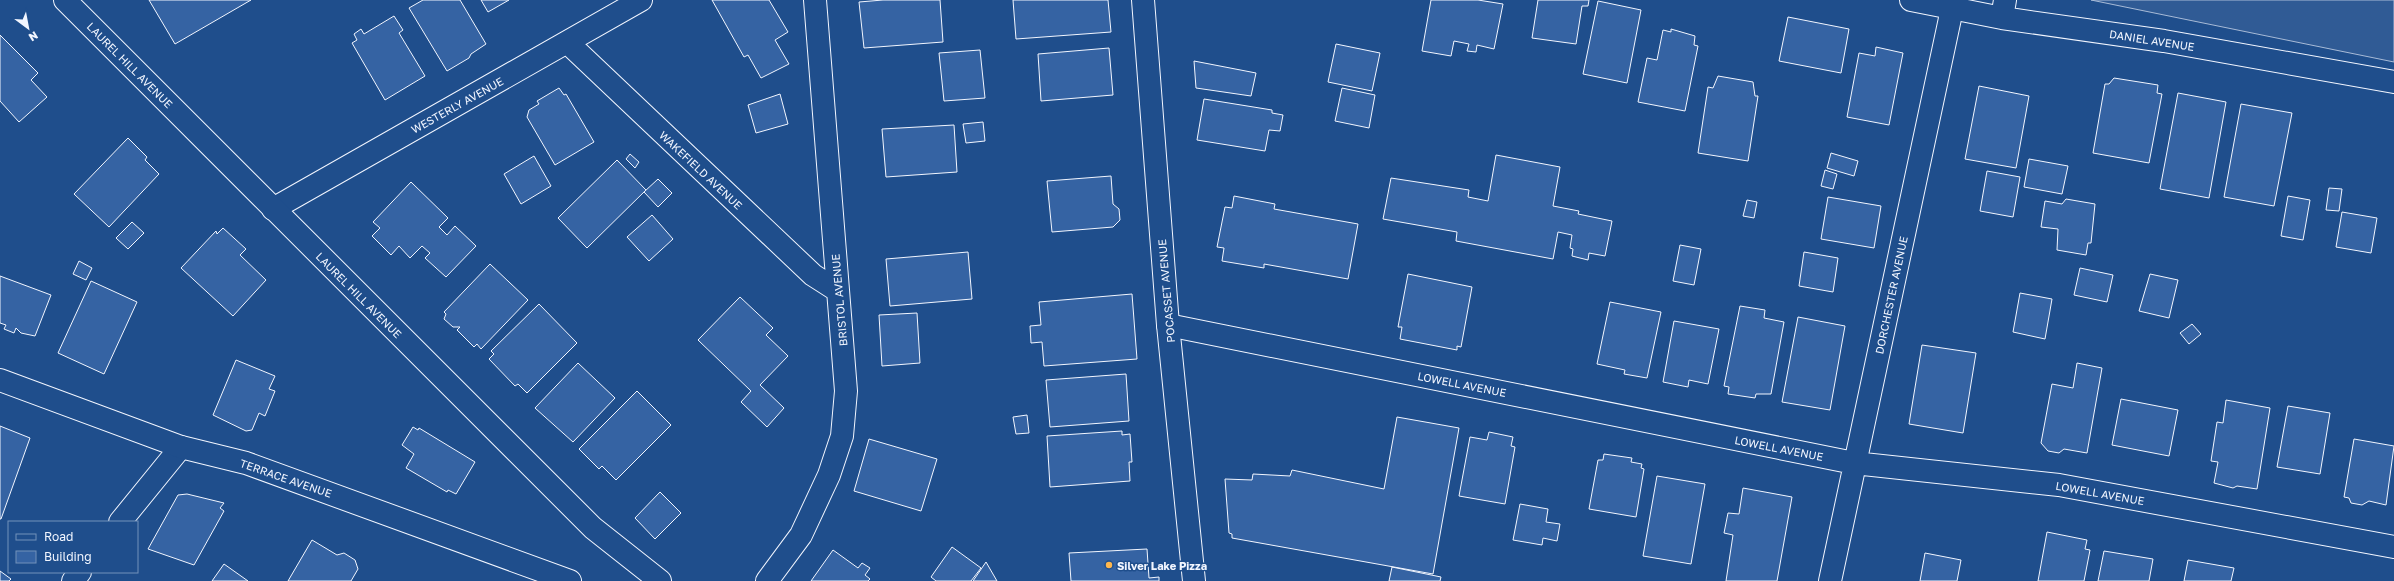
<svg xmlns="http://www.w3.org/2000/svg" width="2394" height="581" viewBox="0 0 2394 581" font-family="'Golos Text',sans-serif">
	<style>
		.built { fill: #305b95; stroke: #a8bbd7 }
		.building { fill: #3563a3; stroke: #f2f6ff }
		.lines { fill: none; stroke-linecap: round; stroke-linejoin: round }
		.street-casing { stroke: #f2f6ff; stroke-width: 24 }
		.secondary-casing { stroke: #f2f6ff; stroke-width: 24 }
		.street { stroke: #1f4e8c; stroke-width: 22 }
		.secondary { stroke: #1f4e8c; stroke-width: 22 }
		.poi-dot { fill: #ffb74d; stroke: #1f4e8c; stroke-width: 1.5 }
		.labels { text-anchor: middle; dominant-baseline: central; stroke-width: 3; stroke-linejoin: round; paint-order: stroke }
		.street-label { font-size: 11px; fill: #f2f6ff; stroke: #1f4e8c }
		.poi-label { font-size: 11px; font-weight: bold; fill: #f2f6ff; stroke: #1f4e8c; text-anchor: start }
	</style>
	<rect width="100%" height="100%" fill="#1f4e8c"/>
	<!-- built -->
	<path class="built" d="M2091,0H2394V62L2169,16Z"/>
	<!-- building -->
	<path class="building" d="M149,0H251L175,44Z
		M423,0H460L486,44L471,54L469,58L447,71L409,8Z
		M481,0H509L488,12Z
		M712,0H769L788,32L775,40L789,64L761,78L748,55L744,57Z
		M883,0H940L943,42L864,48L859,2Z
		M1013,0H1108L1111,32L1016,39Z
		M1431,0H1478L1503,4L1494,49L1477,45L1476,52L1467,51L1469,44L1454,41L1451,56L1422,51Z
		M1538,0H1589L1588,6H1582L1576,44L1532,38Z
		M1598,1L1641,10L1627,83L1583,74Z
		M394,16L403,30L399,33L425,76L385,100L352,43L357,40L354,34L361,29L364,34Z
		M1788,17L1849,29L1841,73L1779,61Z
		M1671,29L1695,36L1694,45L1698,46L1685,111L1638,102L1647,58L1657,60L1663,30L1671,32Z
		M0,35L38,73L31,80L47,97L19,122L0,101Z
		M1336,44L1380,53L1372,91L1328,82Z
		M1876,47L1903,53L1889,125L1847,117L1859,53L1875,56Z
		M1109,48L1113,95L1041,101L1038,54Z
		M980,50L985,98L944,101L939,53Z
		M1194,61L1256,73L1251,96L1196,88Z
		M1718,76L1753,82L1755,96H1758L1748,161L1698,153L1708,87L1713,88Z
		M2114,78L2158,85L2157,93L2162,94L2149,163L2093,153L2105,84H2109Z
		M1979,86L2029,96L2016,168L1965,159Z
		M559,88L564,95L566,94L594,142L555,165L527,117L529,110L539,104L537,101Z
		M1342,88L1375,95L1369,128L1335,121Z
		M2178,93L2226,102L2209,198L2160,189Z
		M780,94L788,124L756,133L748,105Z
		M1204,99L1272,110V113L1283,115L1280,131L1269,130L1265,151L1197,140Z
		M2241,104L2292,113L2274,206L2224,197Z
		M983,122L985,141L966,143L963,124Z
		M954,125L957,172L886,177L882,129Z
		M128,138L147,157L145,160L159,174L109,227L74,194Z
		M1831,153L1858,161L1854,176L1827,168Z
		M630,154L639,162L635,168L626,159Z
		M1496,155L1560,167L1553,206L1579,211L1578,214L1612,221L1605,256L1589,253L1588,260L1572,256L1573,249L1570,248L1572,235L1558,232L1553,259L1456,241L1457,232L1383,219L1391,178L1469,190L1468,197L1488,201Z
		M534,156L551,186L521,204L504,174Z
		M2029,159L2068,166L2062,194L2024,187Z
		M617,160L646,190L587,248L558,218Z
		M1825,170L1837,174L1833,189L1821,186Z
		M1987,171L2020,177L2013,217L1980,211Z
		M1111,176L1113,204L1119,209L1120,220L1113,227L1052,232L1047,181Z
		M658,179L672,193L658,207L644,192Z
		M411,182L448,218L439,227L447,235L455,226L476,246L446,277L425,258L430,253L422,246L410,258L399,246L391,255L372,236L380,228L373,222Z
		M2329,188L2342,189L2339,211L2326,210Z
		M1234,196L1275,204L1274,209L1358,224L1348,279L1264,264V268L1222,261L1224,248L1217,247L1225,207L1232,208Z
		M2288,196L2310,200L2303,240L2281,236Z
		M1828,197L1881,206L1874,248L1821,239Z
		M2066,199L2095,204L2091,243H2088L2086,255L2057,250L2058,229L2041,227L2045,201L2062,204Z
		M1747,200L1757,202L1754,218L1743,216Z
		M2342,212L2377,218L2371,253L2336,247Z
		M652,215L673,239L649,261L627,237Z
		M132,222L144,233L128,249L116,238Z
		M223,228L246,249L240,255L266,280L233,316L181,268L216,231L217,234Z
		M1680,245L1701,249L1694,285L1673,281Z
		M968,252L972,299L890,306L886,259Z
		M1804,252L1838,258L1833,292L1799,286Z
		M79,261L92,268L86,280L73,274Z
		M490,264L528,300L481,349L477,344L474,347L457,330L460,327H453L444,319L446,314L444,312Z
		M2080,268L2113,275L2107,302L2074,295Z
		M1408,274L1472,287L1461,347L1457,346V350L1400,339L1402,327H1398Z
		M2150,274L2178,280L2169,318L2139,311Z
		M0,276L51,295L35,336L21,333L16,328L14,333L4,329L6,325L0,323Z
		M91,281L137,302L104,374L58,353Z
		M2020,293L2052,299L2045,339L2013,332Z
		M1132,294L1137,359L1044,366L1042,342L1031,343L1030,326L1041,325L1039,302Z
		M740,297L773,328L766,335L788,356L760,385L784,408L767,427L741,402L751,391L698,340Z
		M1610,302L1661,312L1647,378L1624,374L1625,370L1597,364Z
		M539,304L577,343L527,393L518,384L515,386L489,359L494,354L491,351Z
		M1740,306L1765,310L1764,318L1784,322L1771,394H1756L1755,398L1728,394L1729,387L1724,386Z
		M917,313L920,363L882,366L879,315Z
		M1798,317L1845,326L1830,410L1782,402Z
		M1674,321L1719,329L1708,384L1689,380L1688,387L1663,382Z
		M2192,324L2201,334L2189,344L2180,333Z
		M1922,345L1976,353L1963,433L1909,424Z
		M236,360L275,376L269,389L275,391L265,416L259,413L252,430L246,431L213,415Z
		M578,363L615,398L573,442L535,408Z
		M2077,363L2102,368L2087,453L2064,449L2059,453L2048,451L2041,443L2052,384L2073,388Z
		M1126,374L1129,421L1050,427L1046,380Z
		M637,391L671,425L616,480L602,466L599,469L579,449Z
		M2121,399L2178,410L2169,456L2112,445Z
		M2226,400L2270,408L2257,489L2237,486L2233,488L2214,483L2218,462L2211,461L2217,422L2223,423Z
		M2288,406L2330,413L2320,474L2277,467Z
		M1027,415L1029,433L1016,434L1013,417Z
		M1397,417L1459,428L1433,574L1232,538V534L1229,533L1225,479L1252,480L1253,474L1290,476L1292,470L1384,489Z
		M0,426L30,438L1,519H0Z
		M413,427L418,430L419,428L475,462L456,494L448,490L447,492L406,468L414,454L402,445Z
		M1122,431V435L1130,434L1132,462H1129L1130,481L1050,487L1047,436Z
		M1489,432L1513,437L1511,446L1515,447L1505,504L1459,496L1470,437L1487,440Z
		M869,439L937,459L921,511L854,491Z
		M2354,439L2394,446L2386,505L2369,501L2362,505L2351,503L2349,498L2344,497Z
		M1604,454L1632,458L1631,462L1642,464L1641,468L1644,469L1636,517L1589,509L1598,460H1603Z
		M1657,476L1705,484L1691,564L1643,556Z
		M1743,488L1792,497L1777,581H1726L1733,535L1724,533L1728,513L1739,514Z
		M660,492L681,513L655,539L635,518Z
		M187,494L224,503L220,508L224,511L194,565L148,549L178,495Z
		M1520,504L1548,509L1546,522L1560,524L1557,541L1543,538L1542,545L1513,540Z
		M2047,532L2087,540L2085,549L2090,550L2084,581H2038Z
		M312,540L337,555L344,553L355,560L358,569L351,581H288Z
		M952,547L981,568L971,581H936L931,577Z
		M1147,549L1149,578L1159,577V581H1071L1069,553Z
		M833,550L858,568L862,563L870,568L865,575L870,579L868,581H811Z
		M2104,551L2153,559L2149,581H2098Z
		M1925,553L1961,560L1957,581H1920Z
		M2188,560L2234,568L2231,581H2184Z
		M986,562L997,581H973Z
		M224,564L248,581H212Z
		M1392,567L1441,577L1440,581H1389Z
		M0,571L11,579L9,581H0Z"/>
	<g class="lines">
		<defs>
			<path id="street" d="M1911,0L2002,18L2164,41L2394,82
				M2002,18L2005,0
				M568,43L813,275L838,291
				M273,209L641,0
				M1168,325L1854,463L2059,485L2394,547
				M120,522L181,447
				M73,581L80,572
				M767,581L801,535L829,475L842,436L846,391L815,0
				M1830,581L1952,9"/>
			<path id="secondary" d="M65,0L593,528L660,581
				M1143,0L1168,325L1194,581
				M0,380L181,447L246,463L570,581"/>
		</defs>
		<!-- street casing -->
		<use href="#street" class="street-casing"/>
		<!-- secondary casing -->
		<use href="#secondary" class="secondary-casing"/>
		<!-- street -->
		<use href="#street" class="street"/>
		<!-- secondary -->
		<use href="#secondary" class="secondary"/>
	</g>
	<!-- markers -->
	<circle class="poi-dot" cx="1109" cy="565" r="4"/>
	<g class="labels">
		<!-- street labels -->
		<g class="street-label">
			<text transform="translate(2152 40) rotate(9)">DANIEL AVENUE</text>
			<text transform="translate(130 65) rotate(45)">LAUREL HILL AVENUE</text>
			<text transform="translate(457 105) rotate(-29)">WESTERLY AVENUE</text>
			<text transform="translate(701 170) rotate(43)">WAKEFIELD AVENUE</text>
			<text transform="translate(1166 291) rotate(-95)">POCASSET AVENUE</text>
			<text transform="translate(359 295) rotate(45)">LAUREL HILL AVENUE</text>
			<text transform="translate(1891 295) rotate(-78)">DORCHESTER AVENUE</text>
			<text transform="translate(839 300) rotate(-95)">BRISTOL AVENUE</text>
			<text transform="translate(1462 384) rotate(11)">LOWELL AVENUE</text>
			<text transform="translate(1779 448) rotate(11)">LOWELL AVENUE</text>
			<text transform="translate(286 478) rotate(19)">TERRACE AVENUE</text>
			<text transform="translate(2100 493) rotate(10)">LOWELL AVENUE</text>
		</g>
		<!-- poi labels -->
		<g class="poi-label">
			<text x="1117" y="565">Silver Lake Pizza</text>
		</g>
	</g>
	<!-- legend -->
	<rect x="8" y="521" width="130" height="52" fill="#1f4e8c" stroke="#7391ba"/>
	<rect x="16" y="534" width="20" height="6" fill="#1f4e8c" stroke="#7391ba"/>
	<text x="44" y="541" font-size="12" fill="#f2f6ff">Road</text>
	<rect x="16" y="551" width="20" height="12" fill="#3563a3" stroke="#7391ba"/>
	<text x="44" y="561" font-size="12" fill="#f2f6ff">Building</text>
	<!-- north arrow -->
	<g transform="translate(28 28) rotate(148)" stroke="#1f4e8c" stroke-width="3" paint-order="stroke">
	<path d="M0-3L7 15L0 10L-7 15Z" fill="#f2f6ff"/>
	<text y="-6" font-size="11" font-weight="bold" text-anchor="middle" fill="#f2f6ff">N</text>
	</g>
</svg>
